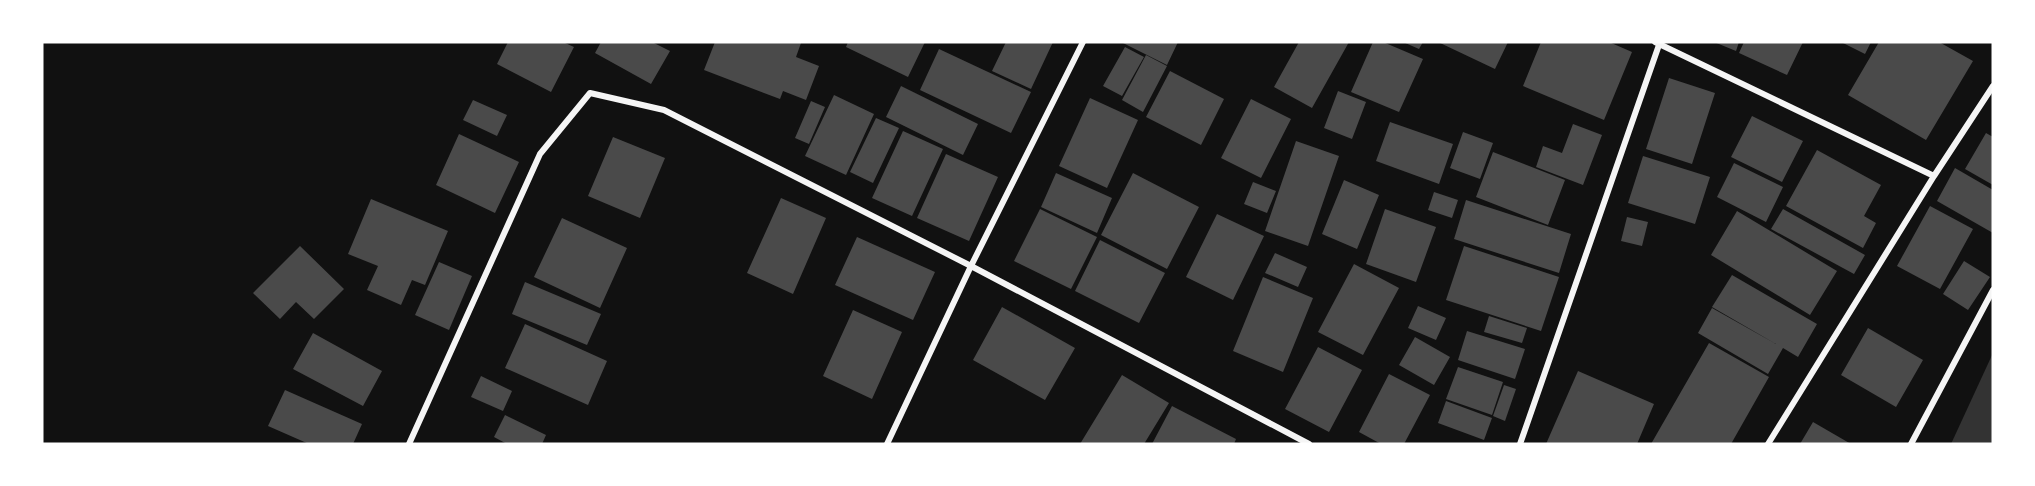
<svg xmlns="http://www.w3.org/2000/svg" width="2035" height="486" viewBox="0 0 2035 486" font-family="'Varela Round',sans-serif">
	<style>
		.water { fill: #333 }
		.building { fill: #4a4a4a }
		.lines { fill: none; stroke-linecap: round; stroke-linejoin: round }
		.minor { stroke: #f5f5f5; stroke-width: 6 }
	</style>
	<rect width="100%" height="100%" fill="#111"/>
	<!-- water -->
	<path class="water" d="M1993,353V444H1951Z"/>
	<!-- building -->
	<path class="building" d="M508,42H563L574,47L551,92L497,64Z
		M601,42H652L670,51L651,84L595,53Z
		M715,42L801,43L796,57L819,66L806,100L783,91L780,99L704,70Z
		M848,42H925L908,77L846,47Z
		M1006,42H1053L1031,89L992,71Z
		M1121,42H1178L1167,65Z
		M1299,42H1349L1312,108L1274,87Z
		M1373,42H1383L1423,59L1399,112L1351,92Z
		M1403,42H1423L1419,49Z
		M1438,42H1508L1495,69Z
		M1541,42H1609L1632,52L1604,120L1523,86Z
		M1714,42H1739L1736,51Z
		M1744,42H1803L1787,75L1739,53Z
		M1841,42H1871L1865,54Z
		M1879,42H1939L1973,61L1926,140L1848,95Z
		M1125,47L1144,57L1122,96L1103,86Z
		M939,49L1031,92L1011,133L920,90Z
		M1146,55L1167,66L1143,112L1122,100Z
		M1170,71L1224,99L1201,145L1146,117Z
		M1669,78L1715,93L1692,164L1646,149Z
		M901,86L978,124L963,155L886,117Z
		M1338,91L1366,102L1352,139L1324,128Z
		M834,95L874,114L846,175L805,156Z
		M1090,98L1138,120L1107,188L1059,166Z
		M1251,99L1291,119L1261,178L1221,158Z
		M473,100L507,115L497,136L463,120Z
		M811,101L825,107L809,144L795,138Z
		M1752,116L1803,141L1782,182L1731,157Z
		M876,118L899,128L873,183L850,172Z
		M1390,122L1453,144L1439,184L1376,161Z
		M1573,124L1602,135L1583,185L1536,167L1543,146L1562,153Z
		M903,131L943,149L912,216L872,198Z
		M1463,132L1493,143L1480,179L1450,168Z
		M1986,133L1993,137V185L1965,169Z
		M459,134L519,162L495,213L436,185Z
		M613,137L665,158L640,218L588,196Z
		M1296,141L1339,156L1308,246L1265,231Z
		M1817,150L1881,185L1864,216L1876,223L1863,248L1786,206Z
		M1493,152L1565,180L1548,225L1476,197Z
		M946,154L998,177L969,241L917,218Z
		M1643,156L1710,177L1695,224L1628,203Z
		M1734,163L1783,187L1766,222L1717,197Z
		M1955,168L1993,190V233L1937,201Z
		M1056,173L1112,198L1097,233L1041,207Z
		M1133,173L1199,207L1167,269L1101,235Z
		M1344,180L1379,195L1357,249L1322,234Z
		M1253,182L1276,191L1267,213L1244,204Z
		M1434,192L1458,200L1452,218L1428,210Z
		M781,198L826,218L793,294L747,273Z
		M371,199L448,231L425,285L412,280L401,305L367,290L378,266L348,254Z
		M1466,200L1571,234L1559,273L1454,239Z
		M1930,206L1973,229L1940,289L1897,266Z
		M1040,209L1097,237L1071,289L1014,261Z
		M1385,209L1436,227L1416,282L1366,264Z
		M1783,209L1865,255L1854,274L1771,229Z
		M1737,211L1837,271L1810,315L1711,255Z
		M1217,214L1264,236L1233,300L1186,277Z
		M1627,217L1648,222L1642,246L1621,241Z
		M562,218L627,248L600,308L534,277Z
		M857,237L935,272L913,320L835,285Z
		M1100,240L1165,273L1139,323L1075,291Z
		M300,246L344,289L314,319L296,302L280,319L253,293Z
		M1464,246L1559,277L1541,331L1446,300Z
		M1275,253L1307,267L1298,287L1265,273Z
		M1964,261L1990,277L1968,310L1943,294Z
		M439,262L472,276L449,330L415,315Z
		M1354,264L1399,288L1363,355L1318,332Z
		M1732,275L1817,324L1798,357L1783,348L1768,374L1698,333L1712,308L1776,344L1712,307Z
		M1263,277L1313,298L1283,372L1233,351Z
		M525,282L601,314L587,345L512,314Z
		M1418,306L1446,318L1436,340L1408,328Z
		M1002,307L1075,348L1045,400L973,360Z
		M853,310L902,332L872,399L823,376Z
		M1489,316L1527,328L1522,343L1484,332Z
		M525,324L607,361L588,405L505,368Z
		M1868,328L1923,360L1896,407L1841,375Z
		M1467,331L1525,349L1515,379L1458,360Z
		M313,333L382,371L363,406L293,369Z
		M1415,337L1450,357L1434,385L1399,365Z
		M1709,343L1769,377L1731,444H1651Z
		M1318,347L1362,370L1329,432L1285,409Z
		M1458,367L1503,382L1492,415L1446,399Z
		M1578,371L1654,404L1637,444H1546Z
		M1389,374L1430,395L1404,444H1381L1359,432Z
		M1122,375L1169,403L1144,444H1080Z
		M481,376L512,391L503,411L471,397Z
		M1504,385L1516,389L1505,421L1493,416Z
		M285,390L362,424L353,444H309L268,426Z
		M1446,401L1492,418L1484,440L1438,423Z
		M1172,406L1236,439L1234,444H1152Z
		M505,415L546,435L542,444H507L494,437Z
		M1813,422L1851,444H1800Z"/>
	<g class="lines">
		<!-- minor -->
		<path class="minor" d="M1655,42L1934,176
			M409,444L540,154L590,93L664,110L971,266L1309,444
			M887,444L971,266L1083,42
			M1520,444L1660,42
			M1768,444L1934,176L1993,86
			M1911,444L1993,290"/>
	</g>
	<!-- border -->
	<rect width="2035" height="486" fill="none" stroke="#ffffff" stroke-width="87"/>
</svg>
